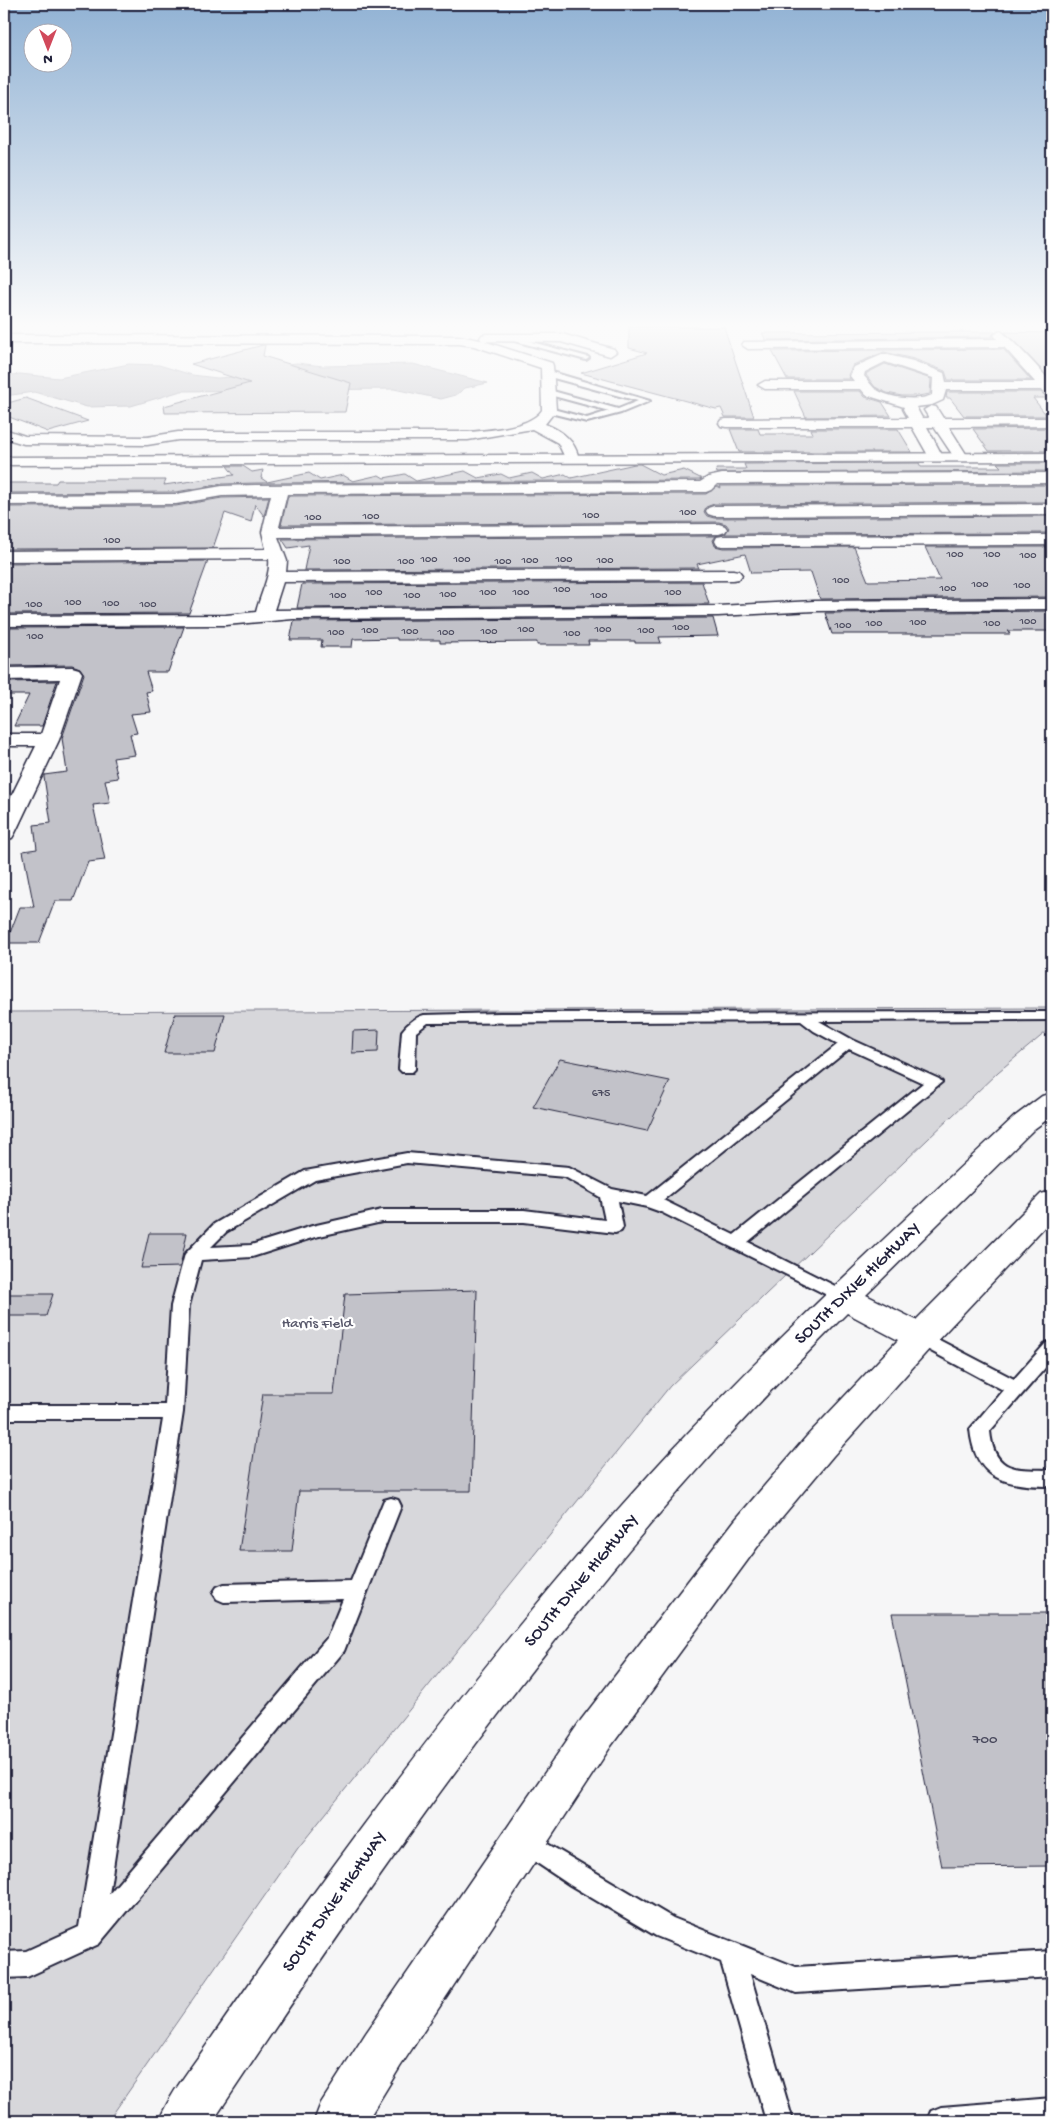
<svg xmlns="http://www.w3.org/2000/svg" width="1056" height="2125" viewBox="0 0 1056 2125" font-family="'Gochi Hand',sans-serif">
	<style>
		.green { fill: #d7d7db; stroke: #7c7c8b }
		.water { fill: #aeaeb7; stroke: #767685 }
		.building { fill: #c2c2c9; stroke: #22223b }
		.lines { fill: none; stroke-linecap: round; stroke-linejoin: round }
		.lane-casing { stroke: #22223b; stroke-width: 4 }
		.street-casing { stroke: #22223b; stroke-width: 3 }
		.secondary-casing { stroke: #22223b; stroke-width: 3 }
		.highway-casing { stroke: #22223b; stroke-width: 3 }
		.lane { fill: #fff; fill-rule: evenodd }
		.street { fill: #fff; fill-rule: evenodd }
		.secondary { fill: #fff; fill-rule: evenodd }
		.highway { fill: #fff; fill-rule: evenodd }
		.labels { text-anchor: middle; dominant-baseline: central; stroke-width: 4.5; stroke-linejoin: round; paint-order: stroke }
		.far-number-label { font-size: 11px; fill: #4a4a5e }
		.number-label { font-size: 12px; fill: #4a4a5e }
		.park-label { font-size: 15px; fill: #58586b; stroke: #fff }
		.near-number-label { font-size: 15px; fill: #4a4a5e }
		.near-street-label { font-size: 18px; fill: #22223b; stroke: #fff }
	</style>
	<rect width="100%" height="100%" fill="#f6f6f7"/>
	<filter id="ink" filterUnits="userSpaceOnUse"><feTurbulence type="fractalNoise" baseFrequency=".02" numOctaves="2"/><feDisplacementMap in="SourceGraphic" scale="10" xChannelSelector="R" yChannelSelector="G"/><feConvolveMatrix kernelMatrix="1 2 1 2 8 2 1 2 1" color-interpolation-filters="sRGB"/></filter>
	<g filter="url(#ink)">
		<!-- green -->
		<path class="green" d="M1052,1008V1027L998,1072L670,1386L298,1848L108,2121H4V1012Z"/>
		<!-- water -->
		<path class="water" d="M297,363L323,366L413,364L488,383L465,388L456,395L441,399L394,389L181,391L131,406L87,407L34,392L4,396V376L20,374L59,378L129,364L159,365L192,375L217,378L248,376L279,365Z"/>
		<!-- building -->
		<path class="building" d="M629,327H724L754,417H725L721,408L716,409L581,373L647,353L629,348Z
			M950,332H995L992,335L993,337L766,340L762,333Z
			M1005,332L1052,333V382L1028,355Z
			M263,345H265L263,356L351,383L345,412L165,413L164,406L250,383L191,364Z
			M1003,349L1031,380H948L945,371L914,359L884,352L853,365L848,375L850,379H787L772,351Z
			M885,364L931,379L930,394L918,396H902L887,393L875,387L866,375L867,373Z
			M794,391H860L865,397L882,402L891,416L806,417Z
			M947,392H1041L1047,398H1033L1047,416H964L950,398H946Z
			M26,398L88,421L48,432L4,415V404Z
			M1052,428V451H989L973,429Z
			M730,429H758L760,434H813L811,429H898L912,452H739Z
			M919,463L921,467H1001L997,463H1052V471L717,473L716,469H746L744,464Z
			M635,464H640L661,475L684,470L702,479L699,480L255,483L222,484L176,492L4,493V483H56L58,480H166L164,485L234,475L227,466H243L252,472L263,470L261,478L267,482L309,473L320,480L343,475L353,481L379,475L384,478L405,474L416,481L465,471L478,478L501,474L509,478L532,473L543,479L565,474L571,478Z
			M1052,485V502L714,504L706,507L704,512L707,516L714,518L1052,516V533L725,534L729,528L726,524L719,522L281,525L288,496L706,494L717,486L721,488L720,486Z
			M269,497L264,516L255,504L251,522L225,513L213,548L4,549V507L176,506L222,498Z
			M716,536L713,540L715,546L723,548L854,547L868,581L940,580L925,547H1052V597L820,599L811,572L751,573L745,554L697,564L699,568L304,570L309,545L288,548L282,539Z
			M208,561L189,613L4,614V563Z
			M702,582L709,604L297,608L302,584Z
			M1052,611V631H1008L1010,634H832L825,613Z
			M713,618L718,636L659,637L661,643H635V641H588L589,645H537V642L440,643V640H397V638L353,639L352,647H321L322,640H290L294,621Z
			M184,627L168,672H146L152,691L146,692L151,712L131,714L137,733L130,734L135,755L113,758L118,778L105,780L110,803L93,805L105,860L88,862L73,901H55L39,943H6L20,907H34L23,851L37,849L34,825L51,823L44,777V775L67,772L62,738L84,674L80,668L72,665L4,666V628Z
			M57,681L42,726H14L29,695H4V682Z
			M175,1014H225L215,1053H164Z
			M379,1030L378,1052L352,1053L353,1031Z
			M560,1059L670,1081L647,1131L533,1107Z
			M149,1233H187L180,1267L141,1268Z
			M477,1290L471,1491H299L292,1551H239L263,1394H334L345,1294Z
			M4,1294H53L46,1316H4Z
			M892,1613H1052V1866L942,1867Z"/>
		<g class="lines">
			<defs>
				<path id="lane" d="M509,336L588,357L589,358L586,360L507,339L506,338Z
					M546,372H552L650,401L621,413L587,422L546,412V408H549L587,418L609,411L546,394V390H549L618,409L638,401L546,376Z
					M1052,1012V1020L819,1021L853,1040L939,1079L942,1082L748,1242L849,1293L852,1297L849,1301L843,1303L661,1212L647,1207L618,1201L623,1227L621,1231L615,1233L524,1222H382L315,1237L252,1257L201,1260L189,1306L183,1412L109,1894L327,1638L343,1599L224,1602L217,1599L213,1593L217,1587L224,1584L351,1581L384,1500L391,1498L398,1500L401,1506L344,1651L99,1944L27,1977L4,1978V1952L26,1951L79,1927L163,1419H4V1405H165L171,1306L185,1254L214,1224L305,1171L407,1153L569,1167L612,1189L647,1196L838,1044L814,1031L801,1021L428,1023L416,1032L415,1069L412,1072H402L399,1069L402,1031C407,1024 416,1017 424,1015L500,1013ZM849,1049L923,1083L734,1235L663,1200ZM407,1163L565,1177L600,1197L605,1220L524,1210H382L312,1226L251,1245L211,1247L226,1232L315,1180Z
					M920,1330L1014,1379L1046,1343L1052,1341V1360L990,1431C994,1474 1017,1469 1052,1470V1486C1007,1486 975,1481 970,1429L1003,1390L914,1342L911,1337L914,1332Z
					M524,1830L673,1918L796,1967L1052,1951V1977L796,1993L750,1974L793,2121H766L721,1962L656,1936L570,1885L516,1849L512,1841L516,1833Z
					M1052,2098V2121H927L931,2111L941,2107Z"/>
				<path id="street" d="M1000,331C1005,332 1050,379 1052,385C1053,388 1052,394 1052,397L1047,396L1042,390H946L943,400L932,405L916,407L922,418H929L924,410L931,406L936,407L943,418H1052V426L949,427L968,457L966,460H956L934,427H927L943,457L941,460H931L929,457L912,427H726L721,426L719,423L721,420L726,419L908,418L903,409L904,407L866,395L861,389H765L758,385L765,381H854L850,376L854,367L884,354L913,361L944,373L946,382H1035L1004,347L748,349L742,345L744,342L997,339L994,335ZM885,362L933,378L932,395C917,402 887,398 874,388C870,384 867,379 864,376L865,372Z
					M486,334H562L614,349L616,352L610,356L561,342L482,341L480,338L482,335Z
					M4,335L459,336L480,340L552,363L553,366L556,410L545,424C562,431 575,440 579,459L577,462H567L558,443L532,429L468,440H178L147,445L24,444L4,438V429L25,436L147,437L178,432H468C489,430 530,428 542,410L541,368L474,346L459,344L4,343Z
					M1052,473V483L722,484H717L711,490L706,492L287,494L279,527L719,524L725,526L727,529L725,532L719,534L278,537L287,561L286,572L733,570L739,571L742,575L739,579L733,580L283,582L274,610L718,606L814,601L1052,599V609L814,611L718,616L293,619L226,625L4,626V616L226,615L256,612C260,595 271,575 269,559L4,561V551L266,549L262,532L271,495L222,496L176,504L4,505V495L176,494L222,486L255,485L700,482L708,477L722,474Z
					M1052,504V514L714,516L708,514L706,511L708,508L714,506Z
					M1052,535V545L723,546L717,545L715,541L717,537L723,536Z
					M72,667L79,669L82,673L59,740L15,833L12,838L4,840V811L36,746H4V734H41L60,679L4,680V668Z"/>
				<path id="secondary" d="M1052,453V461L4,465V457Z"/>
				<path id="highway" d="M1052,1093V1116L1034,1129L866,1295L916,1320L1041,1194L1052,1191V1219L932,1346L833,1456L761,1542L611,1746L400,2067L367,2121H314L321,2103L366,2033L581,1720L735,1520L807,1436L898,1340L847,1313C780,1380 714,1449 653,1521C492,1710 350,1914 213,2121H159C170,2093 191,2068 208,2043C241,1995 274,1948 308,1901C421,1745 540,1592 671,1451C780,1334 898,1226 1014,1117L1042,1096Z"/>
			</defs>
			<!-- lane casing -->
			<use href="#lane" class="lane-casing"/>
			<!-- street casing -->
			<use href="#street" class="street-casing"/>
			<!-- secondary casing -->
			<use href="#secondary" class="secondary-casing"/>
			<!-- highway casing -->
			<use href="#highway" class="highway-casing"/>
			<!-- lane -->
			<use href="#lane" class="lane"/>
			<!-- street -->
			<use href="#street" class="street"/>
			<!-- secondary -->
			<use href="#secondary" class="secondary"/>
			<!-- highway -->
			<use href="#highway" class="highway"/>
		</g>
	</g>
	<!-- sky -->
	<linearGradient id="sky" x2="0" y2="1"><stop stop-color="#91b2d4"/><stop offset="0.52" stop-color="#fbfbfb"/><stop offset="1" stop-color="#fbfbfb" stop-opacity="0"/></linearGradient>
	<rect width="1056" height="625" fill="url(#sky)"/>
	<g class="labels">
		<!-- far-number labels -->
		<g class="far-number-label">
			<text x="688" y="513">100</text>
			<text x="591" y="516">100</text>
			<text x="371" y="517">100</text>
			<text x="313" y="518">100</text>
			<text x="112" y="541">100</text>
			<text x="955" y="555">100</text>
			<text x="992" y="555">100</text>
			<text x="1028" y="556">100</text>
			<text x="429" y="560">100</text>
			<text x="462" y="560">100</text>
			<text x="564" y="560">100</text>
			<text x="530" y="561">100</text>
			<text x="605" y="561">100</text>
			<text x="342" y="562">100</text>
			<text x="406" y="562">100</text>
			<text x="503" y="562">100</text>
			<text x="841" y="581">100</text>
			<text x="980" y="585">100</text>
			<text x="1022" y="586">100</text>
			<text x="948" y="589">100</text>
			<text x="562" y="590">100</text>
			<text x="374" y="593">100</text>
			<text x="488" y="593">100</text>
			<text x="521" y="593">100</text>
			<text x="673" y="593">100</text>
			<text x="448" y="595">100</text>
			<text x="338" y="596">100</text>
			<text x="412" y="596">100</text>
			<text x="599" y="596">100</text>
			<text x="73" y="603">100</text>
			<text x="111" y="604">100</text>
			<text x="34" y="605">100</text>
			<text x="148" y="605">100</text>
			<text x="1028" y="622">100</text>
			<text x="918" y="623">100</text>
			<text x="874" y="624">100</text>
			<text x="992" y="624">100</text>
			<text x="843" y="626">100</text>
			<text x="681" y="628">100</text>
			<text x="526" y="630">100</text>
			<text x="603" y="630">100</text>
			<text x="370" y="631">100</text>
			<text x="646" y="631">100</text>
			<text x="410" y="632">100</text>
			<text x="489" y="632">100</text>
			<text x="336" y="633">100</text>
			<text x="446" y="633">100</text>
			<text x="572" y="634">100</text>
			<text x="35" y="637">100</text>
		</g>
		<!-- number labels -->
		<g class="number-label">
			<text x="601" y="1094">675</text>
		</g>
		<!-- park labels -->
		<g class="park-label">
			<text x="317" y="1324">Harris Field</text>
		</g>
		<!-- near-number labels -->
		<g class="near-number-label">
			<text x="985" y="1740">700</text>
		</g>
		<!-- near-street labels -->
		<g class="near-street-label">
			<text transform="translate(858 1284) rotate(-44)">SOUTH DIXIE HIGHWAY</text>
			<text transform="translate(582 1581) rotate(-50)">SOUTH DIXIE HIGHWAY</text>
			<text transform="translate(335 1902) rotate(-55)">SOUTH DIXIE HIGHWAY</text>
		</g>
	</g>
	<!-- margin -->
	<rect width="1056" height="2125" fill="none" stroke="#fff" stroke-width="20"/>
	<rect x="10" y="10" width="1036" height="2105" fill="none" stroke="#22223b" stroke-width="2" filter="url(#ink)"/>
	<!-- north arrow -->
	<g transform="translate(48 48) rotate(180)"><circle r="24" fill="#ffffff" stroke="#a7a7b1"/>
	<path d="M0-4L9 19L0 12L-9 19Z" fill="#d1495b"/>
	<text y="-8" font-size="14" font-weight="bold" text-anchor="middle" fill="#22223b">N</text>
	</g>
</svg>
